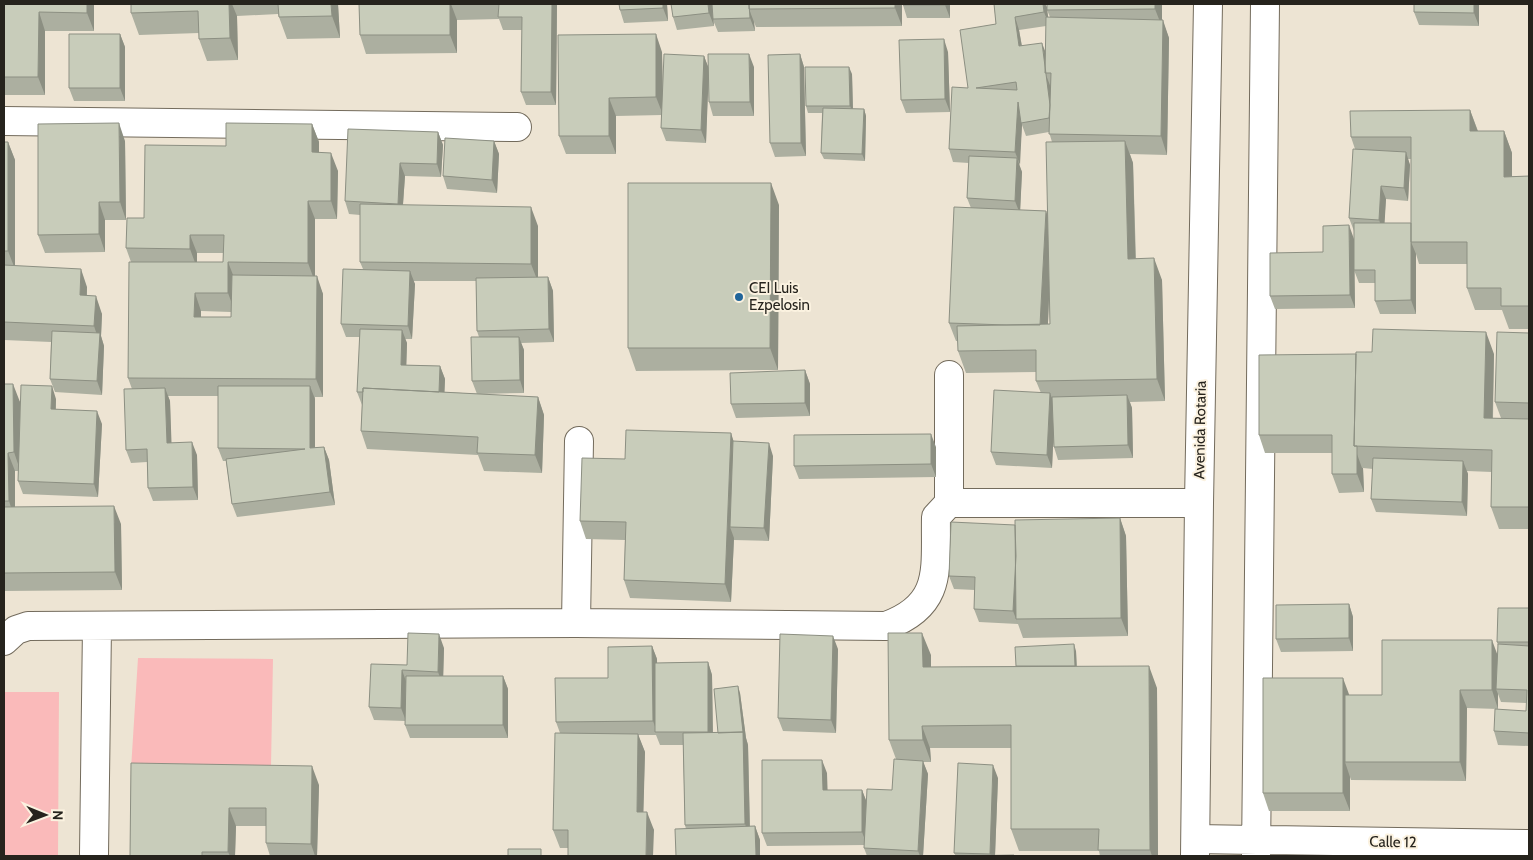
<svg xmlns="http://www.w3.org/2000/svg" width="1533" height="860" viewBox="0 0 1533 860" font-family="Cabin,sans-serif">
	<style>
		.green { fill: #fababa }
		.lines { fill: none; stroke-linecap: round; stroke-linejoin: round }
		.minor-casing { stroke: #736b5c; stroke-width: 30 }
		.minor { stroke: #fff; stroke-width: 28 }
		.wall { fill: #acafa0; fill-rule: evenodd }
		.shaded-wall { fill: #8c8f82 }
		.building { fill: #c8ccba; stroke: #8c8f82; fill-rule: evenodd }
		.poi-dot { fill: #21659a; stroke: #fbf2e0; stroke-width: 2 }
		.labels { text-anchor: middle; dominant-baseline: central; stroke-width: 4; stroke-linejoin: round; paint-order: stroke }
		.poi-label { font-size: 15px; fill: #26231d; stroke: #fbf2e0; text-anchor: start }
		.street-label { font-size: 15px; fill: #26231d; stroke: #fbf2e0 }
	</style>
	<rect width="100%" height="100%" fill="#ede4d3"/>
	<!-- green -->
	<path class="green" d="M138,658L273,659L271,766L131,769Z
		M4,692H59L58,856H4Z"/>
	<g class="lines">
		<defs>
			<path id="minor" d="M4,121L517,127
				M949,503V375
				M576,623L579,441
				M4,641L16,630L28,626L576,623L886,626C944,605 935,568 936,517L949,503H1199
				M1196,839L1529,844
				M94,854L97,626
				M1195,856L1199,503L1208,4
				M1256,856L1265,4"/>
		</defs>
		<!-- minor casing -->
		<use href="#minor" class="minor-casing"/>
		<!-- minor -->
		<use href="#minor" class="minor"/>
	</g>
	<!-- wall -->
	<path class="wall" d="M4,4H94V31H45V95H4Z
		M131,4H338L340,38L287,39L279,17L278,14L237,16L238,60L207,61L199,39V33L139,35L131,13Z
		M359,4H557L556,105H526L521,92L522,30H503L499,19L457,20V53L366,54L360,35Z
		M667,4L668,21L624,23L620,10Z
		M712,4H902V26L756,27L754,22L755,31L718,32L713,20L714,26L677,30L673,17Z
		M950,4V18H907L903,5Z
		M994,4H1045L1048,17H1050L1047,10V4H1162V20L1169,38L1167,155L1130,154L1133,163L1136,258L1162,280L1165,401L1130,402L1132,408L1133,458L1058,460L1054,447L1053,442L1052,468L996,465L991,452L1041,393L1036,381V372L966,373L958,351V341H956L949,323L971,208L967,198L969,163L953,162L949,149L968,88L996,24ZM1046,26V54L1022,46L1019,30ZM1022,125L1026,136L1049,132L1052,142L1047,216L1046,211L1020,210L1022,172L1019,165ZM1049,298L1050,324H1048Z
		M1414,4H1479V26L1419,25L1414,12Z
		M120,34L125,47V101H74L69,88Z
		M662,52L663,94L704,56L708,67H754V116H713L709,102L708,79L706,143L666,141L661,128L662,115L616,116V154H566L559,136Z
		M948,52L950,112L906,113L901,100Z
		M800,54L804,67L806,156L775,157L770,143Z
		M852,74L853,109H864L866,116L865,161L824,159L821,153L822,113H808L806,106Z
		M1470,110L1478,131H1504L1512,153V176H1529V329H1509L1502,310H1475L1467,288V264H1419L1416,254V314H1380L1375,301V283H1359L1354,270V231L1349,218L1355,149L1351,137ZM1408,159H1411V223H1384L1386,199L1408,201L1410,165Z
		M312,124L319,142V152L338,171L337,219H315V276L323,294V397H315V448L324,447L329,460L335,505L237,517L232,504L226,461H223L218,448V396H168L170,401L171,443L197,455L198,500L153,501L148,488L147,462L131,463L126,450L132,389L128,378L131,262L126,248L144,218L226,146ZM197,253H223V262H197ZM201,311L231,312V317H201Z
		M438,132L443,145L441,177L405,176L403,205L538,226V278L548,277L553,291L554,342L521,343L524,350V393L477,394L472,381L479,337L477,331L476,281H413L415,284L412,339H405L407,343L406,365L440,366L445,379L444,392L538,397L544,415L542,473L484,471L478,455L367,449L361,431L362,405L357,392L360,337H346L341,324L363,269L360,262V215L349,214L345,201Z
		M125,141L126,220H105V252L45,253L38,235Z
		M494,141L499,154L497,193L447,189L443,176Z
		M4,142H8L15,160V266L87,287V295L102,314L101,336L104,346L102,395L55,392L50,379L51,342L4,340Z
		M779,205L778,370L636,371L628,348Z
		M1354,239L1355,308L1275,309L1270,296L1323,252Z
		M1529,333V529H1499L1491,507L1492,472L1467,471L1468,474L1467,516L1376,512L1371,499L1373,469L1363,468L1364,492L1339,493L1332,474V453H1265L1259,435L1494,354L1493,418H1501L1495,402Z
		M805,370L810,384V416L736,418L731,404Z
		M4,384L20,402V419L56,399V409L102,424L98,497L23,494L18,481V471H15V507L121,524L122,590L4,591Z
		M731,433L733,441L773,456L769,541L734,540V538L731,602L630,598L624,580L625,540L586,539L580,521L625,459Z
		M936,447V477L799,479L794,466Z
		M1120,518L1126,536L1128,636L1023,638L1018,624L979,622L974,609L975,590L954,589L949,576L1015,525Z
		M1349,604L1353,617V651L1281,652L1276,639Z
		M1529,608V746L1498,745L1494,731L1526,711L1527,703L1501,702L1498,694V709L1467,708L1466,781L1351,780L1350,777V811H1269L1263,793L1382,695L1498,657V646L1497,642Z
		M652,646L657,659V663L708,662L712,675L713,733H718L740,693L746,738L748,745L750,827L755,826L760,840L686,829L685,825L683,745H660L656,735H638L645,752L643,812L654,830L568,848H560L553,830L560,733L556,722L608,678Z
		M444,648L443,676H503L508,689V738H410L405,725V721L374,720L369,707L407,665Z
		M838,649L836,733L783,731L778,718Z
		M1076,651L1077,666L1157,688L1158,856H1100L1099,851H1019L1011,829V748H930L931,762H923L928,774L923,856H867L864,848L865,845L767,846L762,833L827,773V790H862L867,803L892,790L896,759L889,740L931,655V667L1016,666Z
		M131,763L319,785L317,856H270L266,843V826H236L235,856H130Z
		M998,778L995,855L1014,856H956L954,853Z"/>
	<!-- shaded-wall -->
	<path class="shaded-wall" d="M87,4H94V31L87,13Z
		M229,4H232L237,16L238,60L230,38Z
		M331,4H338L340,38L332,16Z
		M450,4H451L457,20V53L450,35Z
		M552,4H557L556,105L551,92Z
		M663,4H667L668,21L663,8Z
		M708,4H712L714,26L709,13Z
		M895,4H902V26L895,8Z
		M945,4H950V18L945,5Z
		M1043,4H1045L1047,7L1049,25L1044,12Z
		M1155,4H1162V27L1155,9Z
		M1474,4H1479V26L1474,13Z
		M749,9L754,22L755,31L750,18Z
		M39,12L45,31V95L38,77Z
		M1015,17L1019,30L1024,59L1019,46Z
		M1163,20L1169,38L1167,155L1161,136Z
		M120,34L125,47V101L120,88Z
		M656,34L662,52L663,115L656,97Z
		M944,39L948,52L950,112L945,99Z
		M1042,43L1047,56L1046,73Z
		M749,54L754,67V116L750,102Z
		M800,54L804,67L806,156L801,143Z
		M704,56L709,69L706,143L701,130Z
		M849,67L852,74L853,113L850,106Z
		M1046,75L1051,88V118Z
		M609,98L616,116V154L609,136Z
		M1018,102L1022,125L1020,165L1015,152Z
		M864,109L866,116L865,161L862,154Z
		M1470,110L1478,132L1470,131Z
		M119,123L125,141L126,220L120,202Z
		M312,124L319,142V171L312,152Z
		M1504,131L1512,153V199L1504,177Z
		M438,132L443,145L441,177L437,164Z
		M494,141L499,154L497,193L492,180Z
		M1125,141L1133,163L1136,281L1128,259Z
		M8,142L15,160V269L8,251Z
		M1406,152L1410,165L1408,201L1404,188Z
		M331,153L338,171L337,219L331,201Z
		M1017,158L1022,172L1020,214L1015,201Z
		M400,163L405,176L402,217L398,204Z
		M771,183L779,205L778,370L770,348Z
		M1381,186L1386,199L1384,233L1379,220Z
		M308,201L315,219V282L308,263Z
		M99,202L105,220V252L99,234Z
		M531,207L538,226V282L531,264Z
		M1046,211L1052,229L1047,345L1040,327Z
		M1411,223V242L1416,254V314L1411,300Z
		M1349,225L1354,239L1355,308L1350,295Z
		M190,235L197,253V268L190,249Z
		M1154,258L1162,280L1165,401L1157,379Z
		M228,262L235,280V312L228,293Z
		M81,269L87,287L86,313L80,295Z
		M410,271L415,284L412,339L408,326Z
		M317,276L323,294V397L316,379Z
		M548,277L553,291L554,342L549,329Z
		M195,293L201,311V336L194,317Z
		M96,296L102,314L101,336L104,346L102,395L97,381L99,341L94,326Z
		M402,330L407,343L406,378L401,365Z
		M1486,332L1494,354L1492,440L1484,418Z
		M519,337L524,350V393L520,380Z
		M440,366L445,379L444,408L439,395Z
		M805,370L810,384V416L805,403Z
		M13,384L20,402V470L14,452Z
		M52,386L56,399L55,422L51,409Z
		M310,386L315,399V462L310,448Z
		M165,388L170,401L172,456L167,443Z
		M1050,393L1055,406L1052,468L1047,455Z
		M1127,395L1132,408L1133,458L1128,445Z
		M538,397L544,415L542,473L535,455Z
		M97,411L102,424L98,497L94,484Z
		M731,433L737,452L730,527L734,538L731,602L725,584Z
		M931,434L936,447V477L931,464Z
		M192,442L197,455L198,500L193,487Z
		M769,443L773,456L769,541L764,528Z
		M324,447L329,460L335,505L330,492Z
		M8,453L15,471V520L9,501Z
		M1357,454L1362,468H1363L1364,492L1357,474Z
		M1463,461L1468,474L1467,516L1462,502Z
		M114,506L121,524L122,590L115,572Z
		M1120,518L1126,536L1128,636L1121,618Z
		M1017,525L1016,619L1018,624L1013,611Z
		M1349,604L1353,617V651L1349,638Z
		M922,633L931,655V689L923,667Z
		M439,634L444,648L443,685L438,672Z
		M833,636L838,649L836,733L831,720Z
		M1492,640L1499,659L1496,689L1498,694V709L1492,690Z
		M1074,644L1076,651L1077,682L1075,675Z
		M652,646L657,659L658,732H657L653,721Z
		M708,662L712,675L713,745L708,732Z
		M1149,666L1157,688L1158,856H1152L1150,850Z
		M402,670L407,684L406,721L401,708Z
		M503,676L508,689V738L503,725Z
		M1343,678L1350,697L1345,762L1350,777V811L1343,793Z
		M738,686L740,693L746,738L748,745L750,837L745,824Z
		M1460,690L1467,708L1466,781L1460,762Z
		M922,726L930,748L931,762L923,740Z
		M638,734L645,752L643,830L637,812Z
		M822,760L827,773L828,803L823,790Z
		M923,761L928,774L923,856H920L918,851Z
		M993,765L998,778L995,856H991L990,854Z
		M312,766L319,785L317,856H315L311,844Z
		M862,790L867,803V845L862,832Z
		M229,808L236,826L235,856H230L228,852Z
		M647,812L654,830L653,856H646Z
		M755,826L760,840V856H756Z"/>
	<!-- building -->
	<path class="building" d="M4,4H87V13L39,12L38,77H4Z
		M131,4H229L230,38L199,39L198,11L131,13Z
		M278,4H331L332,16L279,17Z
		M359,4H450V35H360Z
		M499,4H552L551,92H521L522,17H498Z
		M619,4H663V8L620,10Z
		M671,4H708L709,13L673,17Z
		M712,4H749L750,18L713,19Z
		M749,4H895V8L749,9Z
		M903,4H945V5H903Z
		M994,4H1043L1044,12L1015,17L1019,46L1042,43L1050,105L1049,118L1021,123L1018,102L1015,152L949,149L952,87L968,88L960,30L996,24ZM1016,82L1017,90L976,88Z
		M1047,4H1155V9L1047,10Z
		M1414,4H1474V13L1414,12Z
		M1046,17L1163,20L1161,136L1049,134L1051,73H1045Z
		M69,34H120V88H69Z
		M656,34V97L609,98V136H559L558,35Z
		M944,39L945,99L901,100L899,40Z
		M664,54L704,56L701,130L661,128Z
		M708,54H749L750,102H709Z
		M800,54L801,143H770L768,55Z
		M805,67H849L850,106H806Z
		M823,108L864,109L862,154L821,153Z
		M1470,110V131H1504V177L1529,176V306H1501V288H1467V242H1411V137H1351L1350,111Z
		M119,123L120,202H99V234L38,235V124Z
		M226,123L312,124V152L331,153V201H308V263L228,262V293H195L194,317H231L232,275L317,276L316,379L128,378L129,262H223L224,235H190V249L126,248L127,218H144L145,145L226,146Z
		M348,129L438,132L437,164L400,163L398,204L345,201Z
		M445,138L494,141L492,180L443,176Z
		M1125,141L1128,259L1154,258L1157,379L1036,381V350L958,351L957,326L1050,324L1046,142Z
		M4,142H8V251H4Z
		M1353,149L1406,152L1404,188L1381,186L1379,220L1349,218Z
		M969,156L1017,158L1015,201L967,198Z
		M628,183H771L770,348H628Z
		M360,204L531,207V264L360,262Z
		M954,207L1046,211L1040,325H1006L949,323Z
		M1354,223H1411V300L1375,301V270H1354Z
		M1349,225L1350,295L1270,296V253L1323,252V226Z
		M4,265L81,269L80,295L96,296L94,326L4,322Z
		M343,269L410,271L408,326L341,324Z
		M548,277L549,329L477,331L476,278Z
		M360,329L402,330L401,365L440,366L439,392L363,388V392H357Z
		M1373,329L1486,332L1484,418L1529,419V507H1491L1492,450L1354,446L1356,352H1372Z
		M52,331L100,333L97,381L50,379Z
		M1497,332L1529,333V403L1495,402Z
		M471,337H519L520,380L472,381Z
		M1356,354L1354,446H1357V474H1332V435H1259V355Z
		M805,370V403L731,404L730,373Z
		M4,384H13L14,452L8,453L9,501H4Z
		M21,385L52,386L51,409L97,411L94,484L18,481Z
		M218,386H310V448L324,447L330,492L232,504L226,459L305,449L218,448Z
		M165,388L167,443L192,442L193,487L148,488L147,449L126,450L124,389Z
		M363,388L538,397L535,455L477,453L478,437L361,431Z
		M994,390L1050,393L1047,455L991,452Z
		M1127,395L1128,445L1054,447L1052,397Z
		M626,430L731,433L725,584L624,580L626,522L580,521L582,458L625,459Z
		M931,434V464L794,466V435Z
		M733,441L769,443L764,528L730,527Z
		M1373,458L1463,461L1462,502L1371,499Z
		M114,506L115,572L4,573V507Z
		M1120,518L1121,618L1016,619L1015,520Z
		M951,522L1015,525L1016,556L1013,611L974,609L975,577L949,576Z
		M1349,604V638L1276,639V605Z
		M1498,608H1529V642H1497Z
		M408,633L439,634L438,672L402,670L401,708L369,707L371,664L407,665Z
		M888,633H922L923,667L1149,666L1150,850H1098L1099,829H1011V725L922,726L923,740H889Z
		M780,634L833,636L831,720L778,718Z
		M1382,640H1492V690H1460V762H1345V695H1382Z
		M1074,644L1075,666H1016L1015,647Z
		M1498,644L1529,646V733L1494,731L1495,709L1526,711L1527,690L1496,689Z
		M652,646L653,721L556,722L555,678H608V647Z
		M708,662V732H655V663Z
		M406,676H503V725H405Z
		M1263,678H1343V793H1263Z
		M738,686L743,732L718,733L714,689Z
		M743,732L745,824L685,825L683,733Z
		M555,733L638,734L637,812H647L646,856H568V830H553Z
		M894,759L923,761L918,851L864,848L867,789L892,790Z
		M762,760H822L823,790H862V832L762,833Z
		M131,763L312,766L311,844L266,843V808H229L228,852H202V856H130Z
		M958,763L993,765L990,854L954,853Z
		M755,826L756,856H676L675,829Z
		M508,849H541V856H508Z
		M1014,855V856H959Z"/>
	<!-- markers -->
	<circle class="poi-dot" cx="739" cy="297" r="5"/>
	<g class="labels">
		<!-- poi labels -->
		<g class="poi-label">
			<text x="749" y="288">CEI Luis<tspan x="749" dy="17">Ezpelosin</tspan></text>
		</g>
		<!-- street labels -->
		<g class="street-label">
			<text transform="translate(1200 430) rotate(-89)">Avenida Rotaria</text>
			<text transform="translate(1393 842) rotate(1)">Calle 12</text>
		</g>
	</g>
	<!-- border -->
	<rect width="1533" height="860" fill="none" stroke="#26231d" stroke-width="10"/>
	<!-- north arrow -->
	<g transform="translate(45 815) rotate(91)" stroke="#fbf2e0" stroke-width="4" paint-order="stroke">
	<path d="M0-4L9 19L0 12L-9 19Z" fill="#26231d"/>
	<text y="-8" font-size="14" font-weight="bold" text-anchor="middle" fill="#26231d">N</text>
	</g>
</svg>
